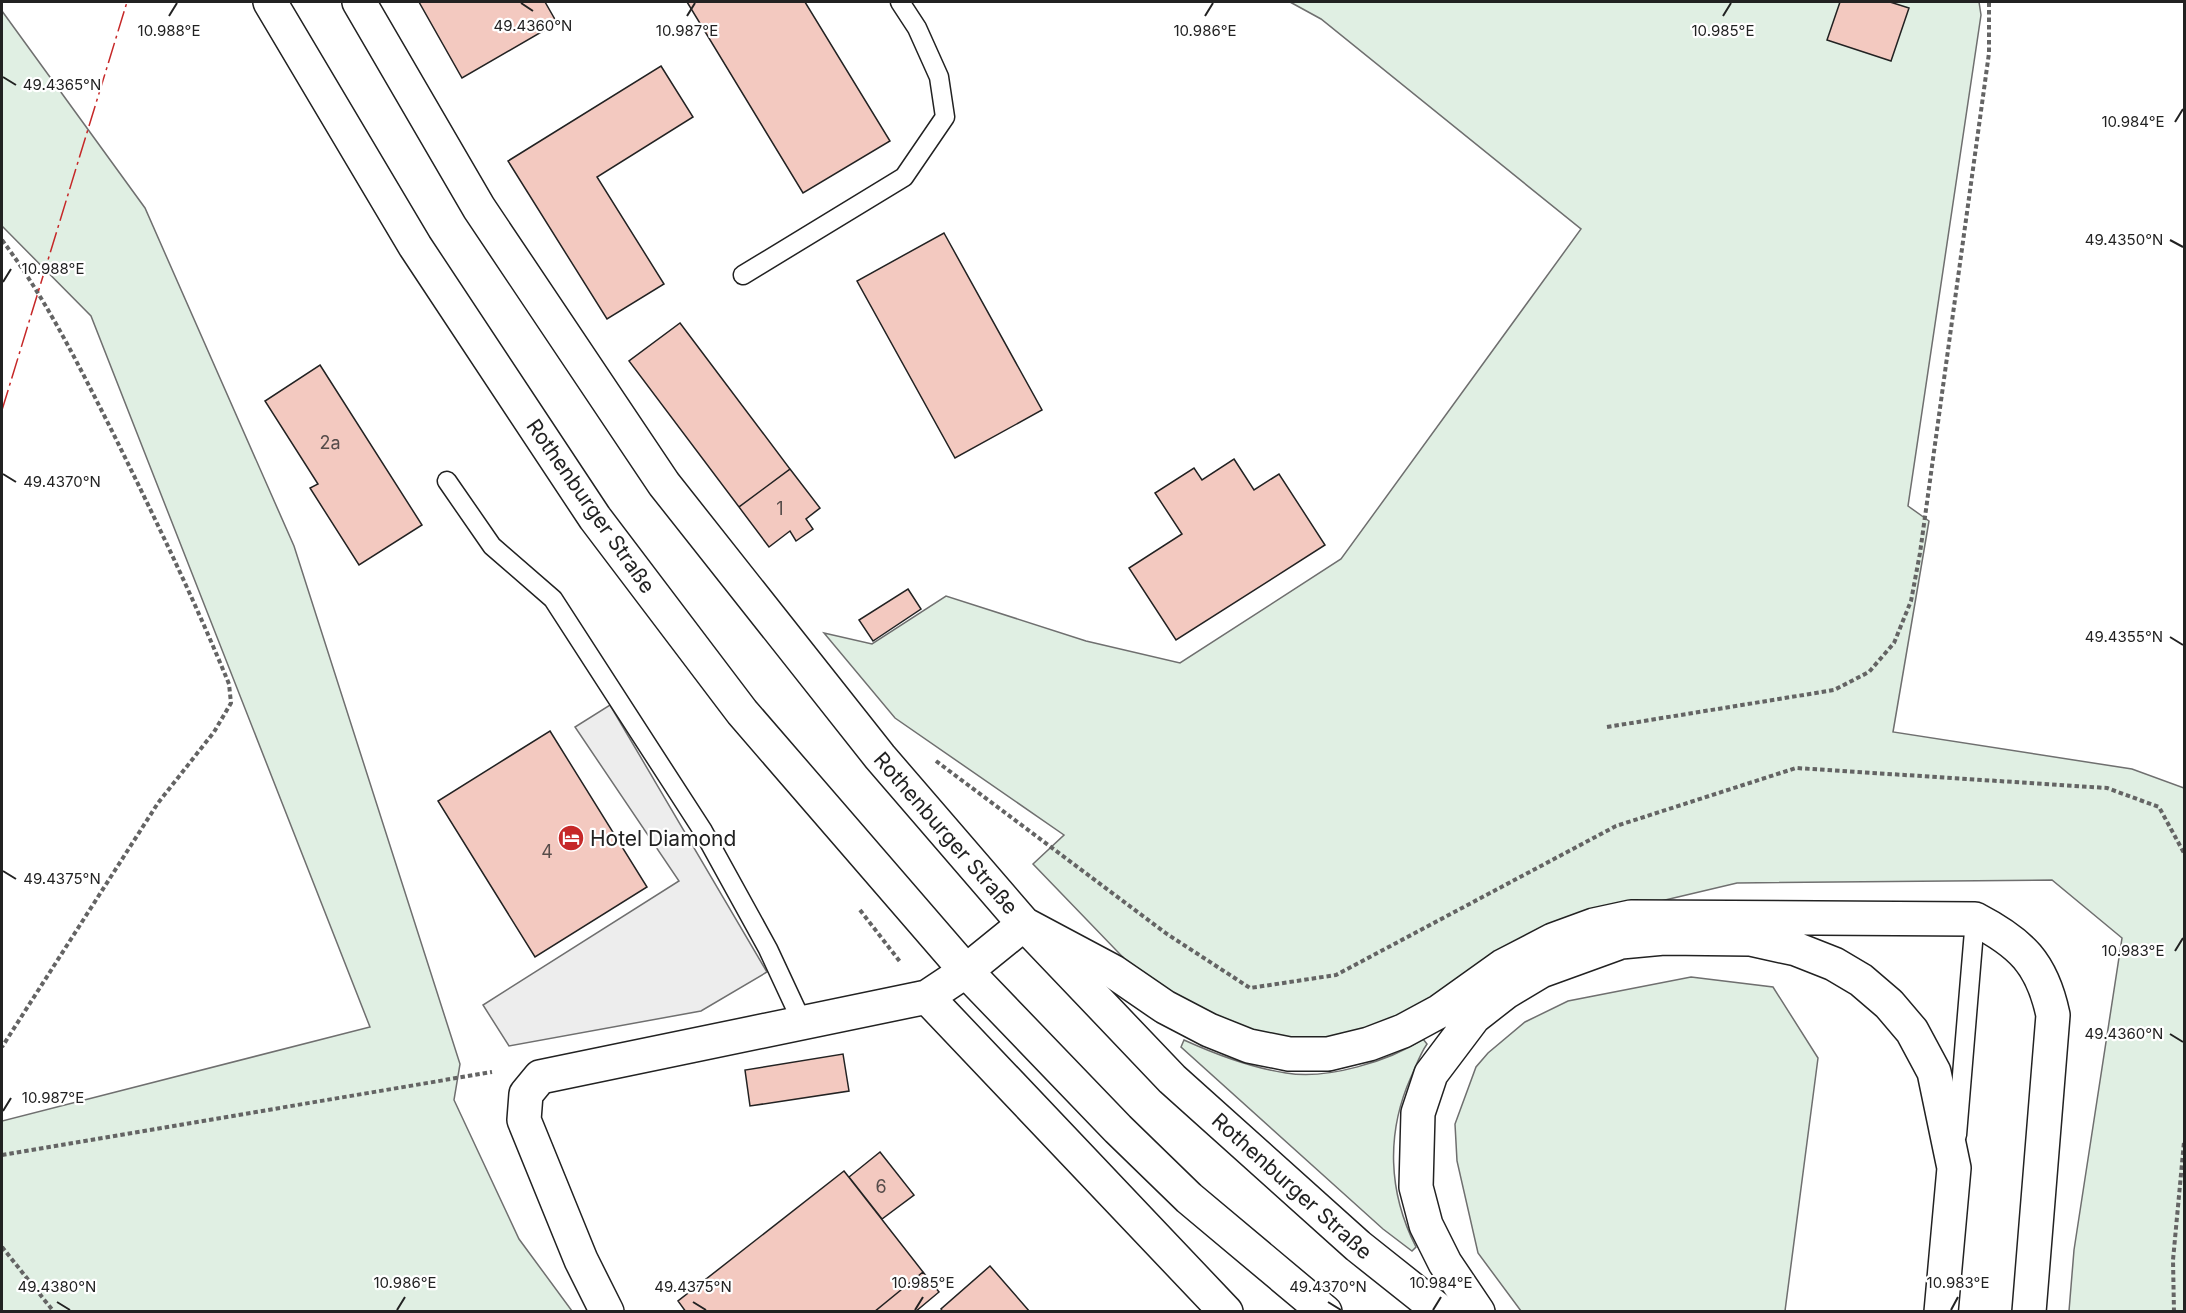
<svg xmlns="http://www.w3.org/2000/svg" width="2186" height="1313" viewBox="0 0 2186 1313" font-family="Inter,sans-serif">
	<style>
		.green { fill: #e0efe3; stroke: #6f6f6f; stroke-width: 1.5 }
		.parking { fill: #ededed; stroke: #6f6f6f; stroke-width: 1.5 }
		.building { fill: #f3c9c0; stroke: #222; stroke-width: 1.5 }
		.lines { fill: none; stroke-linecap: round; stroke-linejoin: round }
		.lane-casing { stroke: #222; stroke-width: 21 }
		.street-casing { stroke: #222; stroke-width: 36 }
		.secondary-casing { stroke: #222; stroke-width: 36 }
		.primary-casing { stroke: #222; stroke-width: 36 }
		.path { stroke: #646464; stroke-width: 4; stroke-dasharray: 4.5 3; stroke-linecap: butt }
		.lane { stroke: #fff; stroke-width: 18 }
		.street { stroke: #fff; stroke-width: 33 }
		.secondary { stroke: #fff; stroke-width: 33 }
		.primary { stroke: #fff; stroke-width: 33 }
		.power { stroke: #c62828; stroke-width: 1.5; stroke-dasharray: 21 4.5 3 4.5; stroke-linecap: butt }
		.ticks { fill: none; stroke: #222; stroke-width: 2 }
		.labels { text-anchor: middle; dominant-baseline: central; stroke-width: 4.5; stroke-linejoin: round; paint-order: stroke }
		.number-label { font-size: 18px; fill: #564c4a }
		.street-label { font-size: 21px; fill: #222; stroke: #fff }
		.poi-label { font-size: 21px; fill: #222; stroke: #fff; text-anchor: start }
		.ticks-label { font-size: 15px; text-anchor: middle; fill: #222; stroke: #fff; stroke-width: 4.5; stroke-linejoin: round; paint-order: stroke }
	</style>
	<rect width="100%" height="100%" fill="#fff"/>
	<!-- green -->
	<path class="green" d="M1290,2H1979L1981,15L1908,506L1929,521L1893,732L2132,769L2184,788V1311H2069L2074,1250L2122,938L2052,880L1737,883L1568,923L1400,1015L1374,1026L1323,1039H1298L1233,1026L1141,976L1033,864L1064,835L895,718L824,633L872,644L946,596L1086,641L1180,663L1341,559L1581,229L1321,19Z
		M2,11L145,208L294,546L460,1064L454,1100L519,1239L572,1311H2V1121L370,1027L91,316L2,226Z
		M1691,977L1773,987L1818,1058L1785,1311H1521L1478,1253L1457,1161L1455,1124L1476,1067L1488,1053L1525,1022L1568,1001Z
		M1423,1039L1427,1044C1420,1054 1416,1066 1411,1077C1386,1133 1388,1192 1416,1247L1412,1251L1383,1229L1181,1047L1184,1040C1215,1054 1252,1068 1286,1073C1328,1080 1389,1061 1423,1039Z"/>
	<!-- parking -->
	<path class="parking" d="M610,705L767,972L701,1011L509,1046L483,1005L679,881L575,727Z"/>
	<!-- building -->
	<path class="building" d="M419,2H545L557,23L462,78Z
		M687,2H805L890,141L803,193Z
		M1840,2H1890L1909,8L1891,61L1827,40Z
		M661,66L693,117L597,177L664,284L607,319L508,161Z
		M944,233L1042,410L955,458L857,281Z
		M680,323L790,469L739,507L629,361Z
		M320,365L422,525L359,565L310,488L318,484L265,401Z
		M1234,459L1254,490L1279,474L1325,545L1176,640L1129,568L1182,534L1155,493L1194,468L1202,480Z
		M790,469L820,508L806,519L813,529L796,541L790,531L769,547L739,507Z
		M908,589L921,609L873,641L859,620Z
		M550,731L647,887L535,957L438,801Z
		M843,1054L849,1091L750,1106L745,1070Z
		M880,1152L914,1195L882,1219L849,1177Z
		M844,1171L923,1272L874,1312H686L678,1301Z
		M990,1266L1030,1312H943L941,1309Z
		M923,1272L939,1292L915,1312H874Z"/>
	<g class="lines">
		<defs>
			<path id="lane" d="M743,275L904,177L945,117L939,77L917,28L900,2
				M447,481L492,546L553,599L703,831L768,949L802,1022
				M1957,1135L1975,919"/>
			<path id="street" d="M927,997L1226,1312
				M607,1312L581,1260L524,1120L526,1094L540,1077L927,997L966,971L1024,924"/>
			<path id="secondary" d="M1030,930L1172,1079L1358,1246L1441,1312"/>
			<path id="primary" d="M270,2L415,246L595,518L742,712L966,971L1118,1129L1189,1198L1325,1312
				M359,2L479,208L664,484L880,757L1024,924L1114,972L1165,1007L1209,1030L1249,1046L1289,1054H1328L1369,1044L1403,1031L1440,1011L1503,966L1553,940L1594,925L1631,917L1975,919C2021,943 2042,963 2053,1015L2029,1312
				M1478,1312L1445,1263L1426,1225L1416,1187L1418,1113L1431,1074L1474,1017L1506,992L1541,971L1621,942L1664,938L1750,939L1796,949L1834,964L1861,980L1889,1004L1912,1031L1934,1072L1954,1168L1941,1312"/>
		</defs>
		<!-- lane casing -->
		<use href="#lane" class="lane-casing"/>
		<!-- street casing -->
		<use href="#street" class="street-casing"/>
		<!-- secondary casing -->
		<use href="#secondary" class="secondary-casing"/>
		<!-- primary casing -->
		<use href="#primary" class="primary-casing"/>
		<!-- path -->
		<path class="path" d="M2,240C47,300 79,366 113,433C154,516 194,599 229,684L231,703L214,732L158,803L2,1047
			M1607,727L1834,690L1869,672L1894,643L1911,601L1920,553L1989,53V2
			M936,761L1167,934L1250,988L1336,975L1616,826L1796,768L2107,788L2159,807L2184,853
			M860,910L901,963
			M2,1155L492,1072
			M2,1247L54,1312
			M2174,1312L2173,1260L2184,1142"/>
		<!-- lane -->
		<use href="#lane" class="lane"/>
		<!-- street -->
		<use href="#street" class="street"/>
		<!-- secondary -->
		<use href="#secondary" class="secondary"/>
		<!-- primary -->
		<use href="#primary" class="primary"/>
		<!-- power -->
		<path class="power" d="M2,410L127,2"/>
	</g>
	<!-- ticks -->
	<path class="ticks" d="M521,3L533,11M169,16L177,3M687,16L695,3M1205,16L1213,3M1723,16L1731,3M3,77L16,85M2175,122L2183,109M2170,240L2183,247M3,282L11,269M3,474L16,482M2170,637L2183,645M3,871L16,879M2175,951L2183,938M2170,1034L2183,1042M3,1111L11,1098M57,1302L70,1310M693,1302L706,1310M1328,1302L1341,1310M397,1310L405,1297M915,1310L923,1297M1433,1310L1441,1297M1951,1310L1958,1297"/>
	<!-- icons -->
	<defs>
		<symbol id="hotel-disc" viewBox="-11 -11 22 22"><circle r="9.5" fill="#c62828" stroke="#fff"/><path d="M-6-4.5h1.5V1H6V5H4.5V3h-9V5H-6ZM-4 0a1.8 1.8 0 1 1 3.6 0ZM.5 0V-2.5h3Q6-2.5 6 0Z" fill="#fff"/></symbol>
	</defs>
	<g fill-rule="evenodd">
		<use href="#hotel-disc" x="556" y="823" width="30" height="30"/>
	</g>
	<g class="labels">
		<!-- number labels -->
		<g class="number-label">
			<text x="330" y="442">2a</text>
			<text x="780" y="508">1</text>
			<text x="547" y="851">4</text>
			<text x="881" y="1186">6</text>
		</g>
		<!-- street labels -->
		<g class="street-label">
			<text transform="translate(591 506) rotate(55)">Rothenburger Straße</text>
			<text transform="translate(946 833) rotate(49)">Rothenburger Straße</text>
			<text transform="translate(1292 1186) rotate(42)">Rothenburger Straße</text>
		</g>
		<!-- poi labels -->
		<g class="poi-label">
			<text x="590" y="838">Hotel Diamond</text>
		</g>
	</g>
	<g class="ticks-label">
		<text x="533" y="31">49.4360°N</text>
		<text x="169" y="36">10.988°E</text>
		<text x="687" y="36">10.987°E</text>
		<text x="1205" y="36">10.986°E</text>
		<text x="1723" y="36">10.985°E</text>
		<text x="62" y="90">49.4365°N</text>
		<text x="2133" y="127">10.984°E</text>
		<text x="2124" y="245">49.4350°N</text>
		<text x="53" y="274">10.988°E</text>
		<text x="62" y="487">49.4370°N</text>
		<text x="2124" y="642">49.4355°N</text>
		<text x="62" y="884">49.4375°N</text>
		<text x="2133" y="956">10.983°E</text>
		<text x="2124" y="1039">49.4360°N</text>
		<text x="53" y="1103">10.987°E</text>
		<text x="405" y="1288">10.986°E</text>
		<text x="923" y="1288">10.985°E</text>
		<text x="1441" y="1288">10.984°E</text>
		<text x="1958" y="1288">10.983°E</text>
		<text x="57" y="1292">49.4380°N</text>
		<text x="693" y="1292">49.4375°N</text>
		<text x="1328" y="1292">49.4370°N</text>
	</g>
	<!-- border -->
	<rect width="2186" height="1313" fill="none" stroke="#222222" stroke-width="6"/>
</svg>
